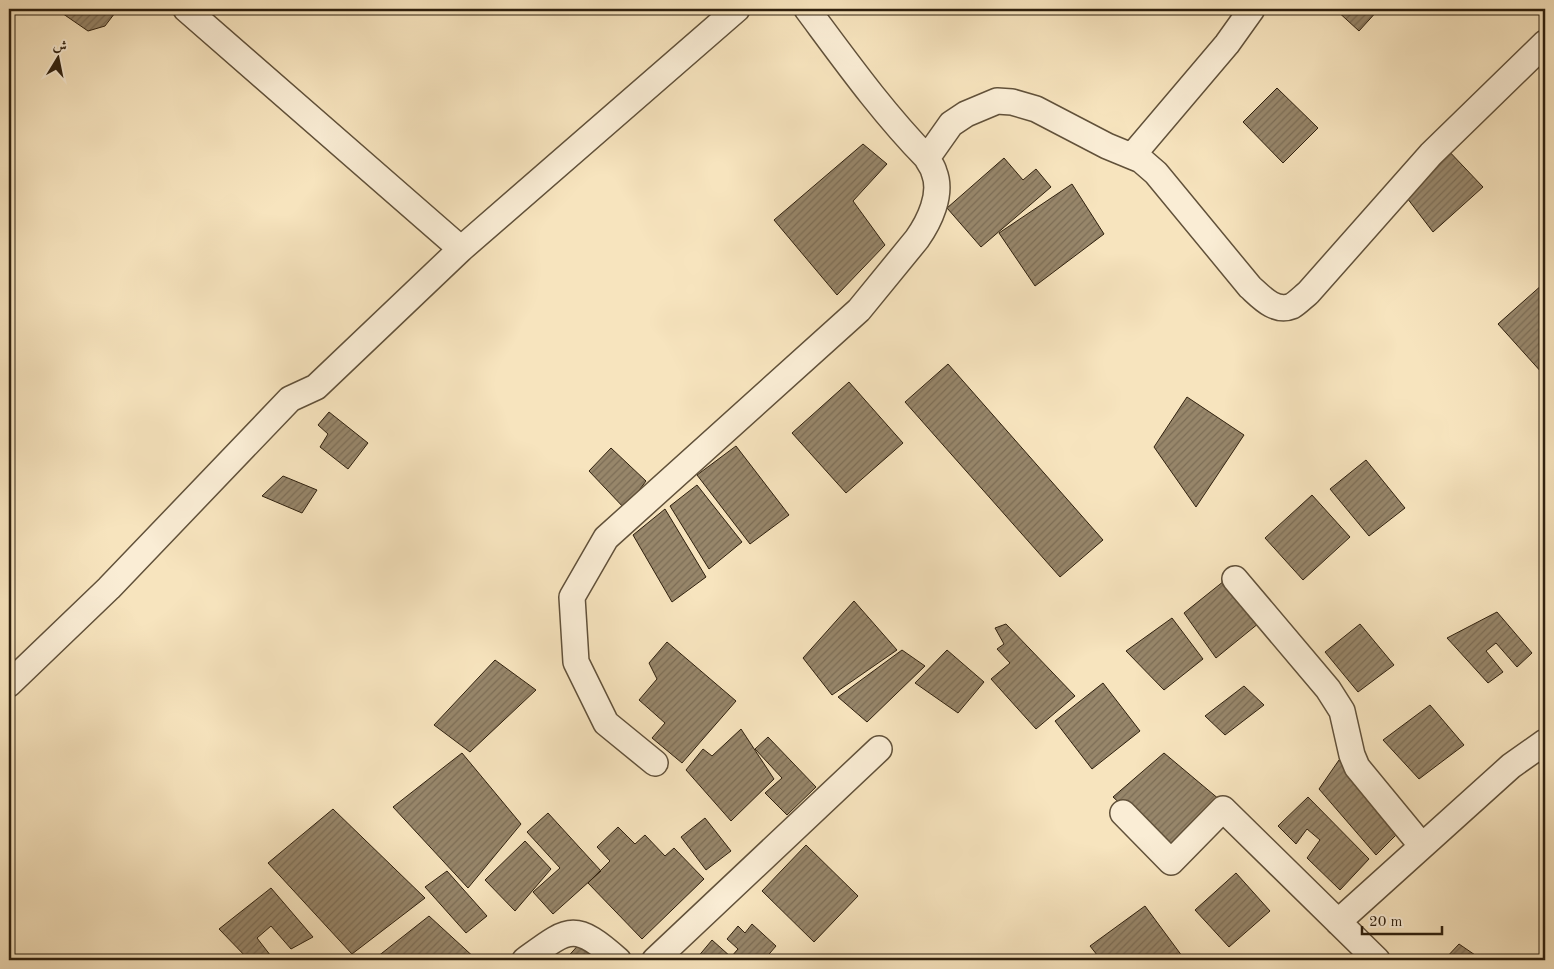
<svg xmlns="http://www.w3.org/2000/svg" width="1554" height="969" viewBox="0 0 1554 969" font-family="'Old Standard TT',Amiri,serif">
	<style>
		.building { fill: url(#building-hatch); stroke: #2f200e }
		.lines { fill: none; stroke-linecap: round; stroke-linejoin: round }
		.minor-casing { stroke: #61513a; stroke-width: 28 }
		.minor { stroke: #faedd5; stroke-width: 25 }
	</style>
	<defs>
		<pattern id="building-hatch" width="6" height="6" patternUnits="userSpaceOnUse" patternTransform="scale(1.25)"><rect width="6" height="6" fill="#97866a"/><path d="M-1 1l2-2M0 6l6-6M5 7l2-2" fill="none" stroke="#7c6d56"/></pattern>
	</defs>
	<rect width="100%" height="100%" fill="#f7e4be"/>
	<filter id="stains"><feTurbulence type="fractalNoise" baseFrequency=".004" numOctaves="4"/><feColorMatrix values="0 0 0 0 .2 0 0 0 0 .09 0 0 0 0 .02 0 0 0 .5 -.17"/></filter>
	<radialGradient id="worn" r=".72"><stop offset=".6" stop-color="#630" stop-opacity="0"/><stop offset="1" stop-color="#630" stop-opacity=".3"/></radialGradient>
	<!-- building -->
	<path class="building" d="M56,9H78L83,13L86,9H118L105,26L88,31Z
		M1335,9H1379L1359,31Z
		M1277,88L1318,128L1283,163L1243,122Z
		M863,144L887,164L853,201L885,245L837,295L774,220Z
		M1445,147L1483,187L1433,232L1404,194Z
		M1004,158L1023,180L1036,169L1051,187L981,247L947,208Z
		M1072,184L1104,234L1035,286L999,233Z
		M1543,284L1545,287V371L1543,374L1498,324Z
		M948,364L1103,540L1060,577L905,402Z
		M849,382L903,443L846,493L792,433Z
		M1187,397L1244,435L1196,507L1154,447Z
		M329,412L368,443L348,469L320,447L328,434L318,425Z
		M736,446L789,515L750,544L697,475Z
		M611,448L646,481L625,509L589,471Z
		M1366,460L1405,508L1369,536L1330,489Z
		M283,476L317,490L302,513L262,496Z
		M697,485L742,542L709,569L670,506Z
		M1312,495L1350,537L1303,580L1265,538Z
		M665,509L706,577L672,602L633,535Z
		M1224,581L1259,623L1216,658L1184,613Z
		M854,601L897,650L832,695L803,658Z
		M1497,612L1532,653L1517,667L1496,643L1486,651L1503,672L1488,683L1447,638Z
		M1172,618L1203,659L1164,690L1126,651Z
		M1006,624L1075,696L1036,729L991,679L1010,663L997,649L1004,644L995,628Z
		M1360,624L1394,665L1358,692L1325,652Z
		M667,642L736,701L682,763L652,738L665,723L639,700L657,679L649,663Z
		M902,650L925,666L867,722L838,697Z
		M947,650L984,682L958,713L915,683Z
		M495,660L536,690L470,752L434,725Z
		M1103,683L1140,731L1092,769L1055,721Z
		M1244,686L1264,705L1225,735L1205,716Z
		M1430,705L1464,745L1419,779L1383,740Z
		M741,729L774,779L731,821L686,770L703,749L712,756Z
		M768,737L816,787L787,815L765,793L782,778L755,749Z
		M462,753L521,824L468,888L393,807Z
		M1164,753L1220,800L1173,852L1113,797Z
		M1339,760L1400,831L1376,855L1319,789Z
		M1308,797L1369,859L1340,890L1307,858L1320,840L1307,829L1296,844L1278,826Z
		M333,809L425,898L352,954L268,863Z
		M548,813L601,871L553,914L533,892L560,868L527,832Z
		M705,818L731,851L706,870L681,837Z
		M618,827L635,844L645,835L665,856L674,848L704,879L642,939L588,883L610,861L597,847Z
		M525,841L551,869L515,911L485,880Z
		M806,845L858,896L814,942L762,891Z
		M447,871L487,916L466,933L425,887Z
		M1236,873L1270,911L1229,947L1195,910Z
		M271,888L313,937L291,949L271,926L257,938L274,960H249L219,929Z
		M1145,906L1185,960H1101L1090,946Z
		M429,916L477,960H380L377,957Z
		M752,924L776,946L764,960H700L697,958L712,940L731,957L738,949L727,939L738,926L745,933Z
		M581,942L602,960H565Z
		M1459,944L1478,957L1475,960H1444Z"/>
	<g class="lines">
		<defs>
			<path id="minor" d="M186,9L461,249
				M807,9C845,60 882,112 927,158L951,124L966,114L997,101L1012,102L1036,109L1107,146L1141,160L1156,173L1250,287C1261,297 1275,313 1292,306C1297,303 1303,297 1308,293L1431,154L1545,43
				M1132,156L1227,44L1252,9
				M1235,579L1328,689L1342,711L1352,755L1357,767L1422,846
				M9,684L109,588L290,399L316,387L461,249L737,9
				M655,763L606,723L576,662L572,597L606,538L859,310L917,239C929,222 943,194 934,172C933,167 929,163 927,158
				M1123,813L1171,862L1223,809L1377,960
				M1338,922L1511,766L1545,742
				M525,960C569,928 574,921 618,960
				M655,960L879,749"/>
		</defs>
		<!-- minor casing -->
		<use href="#minor" class="minor-casing"/>
		<!-- minor -->
		<use href="#minor" class="minor"/>
	</g>
	<!-- margin -->
	<rect width="1554" height="969" fill="none" stroke="#f7e4be" stroke-width="30"/>
	<rect x="10" y="10" width="1534" height="949" fill="none" stroke="#2f200e" stroke-width="2.5"/>
	<rect x="15" y="15" width="1524" height="939" fill="none" stroke="#2f200e"/>
	<!-- north arrow -->
	<g transform="translate(58 58) rotate(10)" stroke="#faedd5" stroke-width="4" paint-order="stroke">
	<path d="M0-4L9 19L0 12L-9 19Z" fill="#2f200e"/>
	<text y="-8" font-size="14" font-weight="bold" text-anchor="middle" fill="#2f200e">ش</text>
	</g>
	<!-- scale -->
	<path d="M1362 926v8h80v-8" fill="none" stroke="#2f200e" stroke-width="2.5"/>
	<text x="1369" y="926" font-size="15" fill="#2f200e" stroke="#faedd5" stroke-width="4" paint-order="stroke">20 m</text>
	<rect width="100%" height="100%" filter="url(#stains)"/>
	<rect width="100%" height="100%" fill="url(#worn)"/>
</svg>
